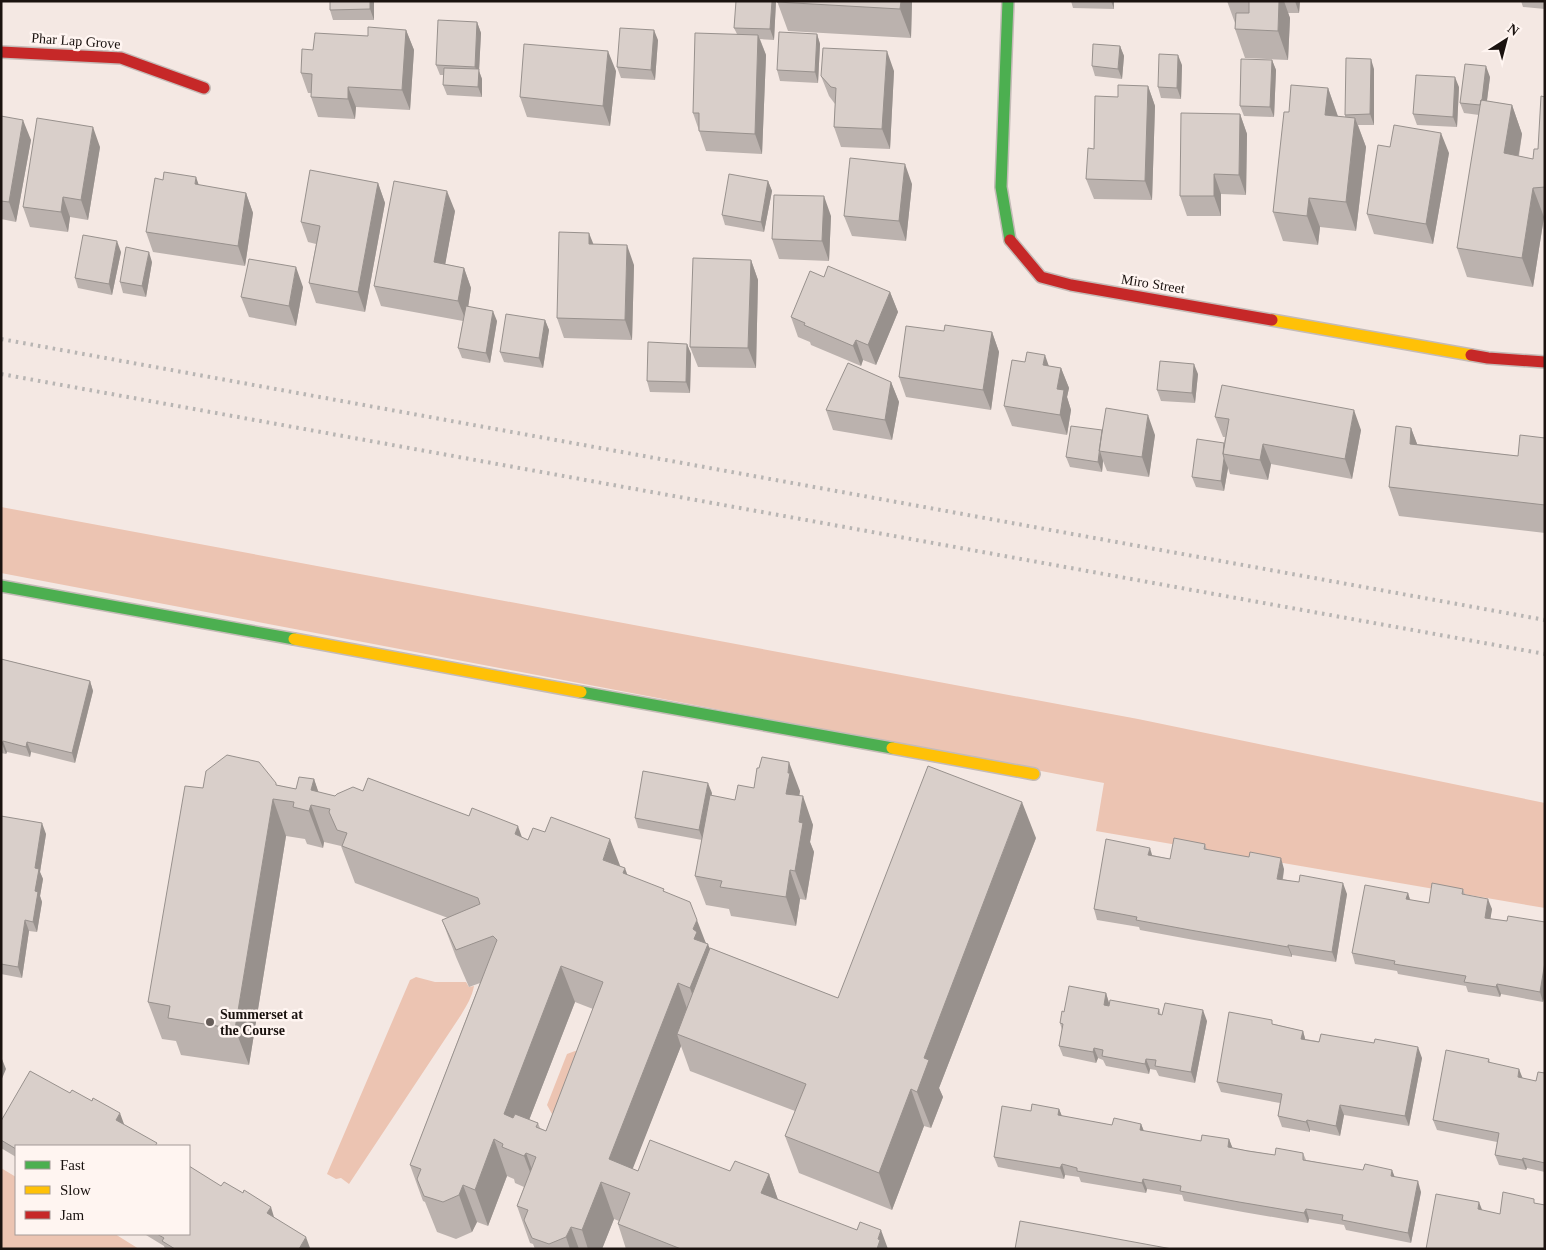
<svg xmlns="http://www.w3.org/2000/svg" width="1546" height="1250" viewBox="0 0 1546 1250" font-family="'Times New Roman',serif">
	<style>
		.green { fill: #ecc4b2 }
		.lines { fill: none; stroke-linecap: round; stroke-linejoin: round }
		.fast-casing { stroke: #c4bbb7; stroke-width: 14 }
		.slow-casing { stroke: #c4bbb7; stroke-width: 14 }
		.jam-casing { stroke: #c4bbb7; stroke-width: 14 }
		.fast { stroke: #4caf50; stroke-width: 11 }
		.slow { stroke: #ffc107; stroke-width: 11 }
		.jam { stroke: #c62828; stroke-width: 11 }
		.rail { stroke: #b8b5b3; stroke-width: 4; stroke-dasharray: 2.5 5; stroke-linecap: butt }
		.wall { fill: #bbb2ae; fill-rule: evenodd }
		.shaded-wall { fill: #98918d }
		.building { fill: #d9cfca; stroke: #98918d; fill-rule: evenodd }
		.poi-dot { fill: #665d59; stroke: #fff5f1; stroke-width: 2 }
		.labels { text-anchor: middle; dominant-baseline: central; stroke-width: 5; stroke-linejoin: round; paint-order: stroke }
		.street-label { font-size: 14px; fill: #1a120f; stroke: #fff5f1 }
		.poi-label { font-size: 14px; font-weight: bold; fill: #1a120f; stroke: #fff5f1; text-anchor: start }
	</style>
	<rect width="100%" height="100%" fill="#f4e8e3"/>
	<!-- green -->
	<path class="green" d="M1,507L1138,719L1545,803V908L1096,831L1104,783L1,573Z
		M416,977L435,982H466L469,987L474,986C472,997 467,1005 461,1015L349,1184L341,1178L336,1179L327,1174L410,980Z
		M575,1051L582,1053L559,1116L552,1114L547,1105L567,1054Z
		M1,1168L16,1177V1234H115L139,1249H1Z"/>
	<g class="lines">
		<defs>
			<path id="fast" d="M1008,1L1001,187L1010,240
				M1,586L294,639
				M581,692L892,748"/>
			<path id="slow" d="M1272,320L1471,355
				M294,639L581,692
				M892,748L1034,774"/>
			<path id="jam" d="M1,52L121,58L204,88
				M1010,240L1041,277L1071,285L1272,320
				M1471,355L1488,358L1545,362"/>
		</defs>
		<!-- fast casing -->
		<use href="#fast" class="fast-casing"/>
		<!-- slow casing -->
		<use href="#slow" class="slow-casing"/>
		<!-- jam casing -->
		<use href="#jam" class="jam-casing"/>
		<!-- fast -->
		<use href="#fast" class="fast"/>
		<!-- slow -->
		<use href="#slow" class="slow"/>
		<!-- jam -->
		<use href="#jam" class="jam"/>
		<!-- rail -->
		<path class="rail" d="M1,339L1545,620
			M1,374L1545,654"/>
	</g>
	<!-- wall -->
	<path class="wall" d="M330,1H374V20H333L330,10Z
		M776,1L774,40L760,39L766,55L762,154L706,151L693,113L737,34L734,28Z
		M777,1H912L911,38L788,31Z
		M1071,1H1114V9L1073,8Z
		M1227,1H1300L1299,13H1288L1290,18L1288,60L1245,58L1235,29V23Z
		M1521,1H1545V9L1523,7Z
		M477,22L481,33L479,71L482,79V97L447,95L443,85L444,75H440L436,65Z
		M406,30L414,50L410,110L356,107L355,119L318,117L311,97V93H308L301,73L313,50L368,36Z
		M817,34L820,44L818,83L780,81L777,70Z
		M658,40L655,80L621,78L617,67Z
		M1120,46L1124,56L1122,79L1095,76L1092,66Z
		M1272,60L1276,70L1274,117L1244,116L1240,106Z
		M1182,65L1181,99L1161,98L1158,87Z
		M1374,69V125H1358L1366,147L1356,231L1320,227L1318,245L1283,241L1273,212L1289,112L1328,88L1338,116L1345,117V115Z
		M616,71L610,126L527,117L520,97Z
		M894,71L890,149L841,147L834,127L835,104L829,96L821,76Z
		M1490,77L1487,101L1512,105L1522,134L1519,156L1533,159L1538,149L1545,97V217H1544L1533,287L1467,277L1457,248L1479,115L1464,113L1460,103Z
		M1148,86L1155,106L1152,200L1094,199L1086,179L1094,149L1118,97Z
		M1459,87L1457,127L1417,125L1413,114Z
		M1240,114L1247,134L1246,195L1221,194V216H1187L1180,196Z
		M1,116L31,140L16,222L1,219Z
		M100,147L88,220L70,217L68,232L30,227L23,207Z
		M1390,147L1449,153L1433,244L1374,234L1367,214Z
		M163,180L246,193L253,213L245,266L153,252L146,232Z
		M768,181L772,191L764,232L725,225L722,215Z
		M378,183L385,203L365,312L316,303L309,283L316,244L308,242L301,222Z
		M912,184L906,241L852,236L844,216Z
		M455,211L445,264L464,268L471,288L468,307L497,321L490,363L462,358L458,348L463,321L381,306L374,286Z
		M831,216L829,261L779,259L772,239Z
		M121,252L112,295L78,288L75,278Z
		M751,260L758,280L756,368L698,367L690,347Z
		M152,262L146,297L123,293L120,282Z
		M634,265L632,340L564,338L557,318Z
		M824,277L890,292L898,312L876,365L863,360L861,366L811,345L810,342L798,337L791,317Z
		M303,287L296,326L249,317L241,297Z
		M545,320L549,330L543,368L504,362L500,352Z
		M944,331L992,332L999,352L991,410L906,397L899,377Z
		M687,344L691,354L690,393L650,392L647,381Z
		M1049,366L1061,368L1069,388L1067,397L1071,410L1067,435L1012,426L1004,406Z
		M1198,374L1195,403L1161,401L1157,390Z
		M891,382L899,402L892,440L833,430L826,410Z
		M1215,417L1361,430L1352,479L1271,464L1268,480L1230,474L1228,468L1224,491L1196,487L1192,477L1224,443L1225,437H1223Z
		M1411,428L1417,444L1518,456L1545,438V533L1399,516L1389,487Z
		M1102,430L1155,435L1149,477L1107,471L1103,461L1102,472L1070,467L1066,457Z
		M1,659L90,681L93,691L75,763L31,752L30,757L7,752L6,754L1,753Z
		M314,779L318,792L335,796L363,791L620,867L627,875L665,892L710,948L838,998L1036,838L939,1088L943,1097L931,1128L924,1126L892,1210L799,1173L785,1136L795,1111L690,1071L681,1046L632,1169L638,1171H730L769,1174L778,1200L888,1249H626L618,1224L619,1221L614,1219L602,1249H535L533,1244L530,1243L517,1206L524,1187L515,1183L514,1179L507,1176L488,1226L477,1222L472,1232L456,1239L437,1232L425,1202L423,1201L410,1165L480,983L469,987L456,957L442,920L448,918L355,883L341,846L324,842L323,848L307,844L305,839L286,836L249,1065L181,1055L176,1041L162,1039L148,1002L203,788L277,785L296,789ZM575,1002L593,1009L546,1131L540,1128L538,1123L529,1120Z
		M754,788L800,791L799,796L813,825L810,842L814,852L806,900L800,899L796,926L731,916L729,909L706,905L695,876L702,840L638,828L635,818L712,793L711,796L735,800Z
		M1,816L46,834L40,872L43,879L40,896L42,902L37,932L29,931L22,978L1,974Z
		M1205,844L1207,850L1284,869L1283,879L1347,894L1336,962L1292,955V957L1194,940L1140,930L1139,927L1097,920L1094,909L1152,855L1170,859Z
		M1463,889L1465,895L1492,909L1490,919L1507,921L1545,922V994L1543,1002L1501,994L1500,997L1468,992L1466,986L1398,974L1397,971L1355,964L1352,953L1408,893L1410,900L1429,903Z
		M1106,993L1109,1003L1159,1009L1161,1015L1207,1021L1195,1083L1159,1076L1156,1070L1150,1069L1149,1074L1106,1066L1103,1060L1098,1058L1096,1063L1063,1056L1059,1046L1062,1030L1060,1023L1064,1012Z
		M1274,1024L1303,1031L1305,1039L1422,1058L1409,1126L1344,1115L1340,1136L1310,1130V1132L1282,1127L1278,1116L1280,1103L1221,1092L1217,1082Z
		M1489,1059L1490,1063L1522,1078L1536,1081L1545,1073V1172L1527,1168L1526,1170L1499,1165L1495,1155L1497,1142L1437,1130L1433,1120Z
		M1059,1109L1062,1116L1112,1125L1141,1124L1144,1131L1201,1141L1229,1139L1232,1148L1275,1155L1303,1153L1306,1160L1395,1177L1421,1192L1411,1243L1346,1230L1344,1225L1309,1219L1308,1223L1243,1212L1184,1201L1182,1195L1147,1189L1146,1193L1081,1182L1079,1177L1065,1175L1064,1179L998,1167L994,1157Z
		M1,1121L124,1124L16,1146V1157L1,1148Z
		M221,1186L274,1217L310,1248L309,1249H165L164,1246L146,1235V1234H189Z"/>
	<!-- shaded-wall -->
	<path class="shaded-wall" d="M370,1H374V20L370,9Z
		M772,1H776L774,40L770,29Z
		M901,1H912L911,38L900,9Z
		M1111,1H1114V9Z
		M1279,1H1284L1290,18L1288,60L1278,31Z
		M1295,1H1300L1299,13Z
		M477,22L481,33L479,71L482,79V97L478,87V75L475,67Z
		M406,30L414,50L410,110L402,90Z
		M654,30L658,40L655,80L651,70Z
		M817,34L820,44L818,83L815,72Z
		M758,35L766,55L762,154L755,134Z
		M1120,46L1124,56L1122,79L1118,69Z
		M608,51L616,71L610,126L603,106Z
		M887,51L894,71L890,149L882,129Z
		M1178,55L1182,65L1181,99L1177,88Z
		M1371,59L1374,69V125L1370,114Z
		M1272,60L1276,70L1274,117L1270,107Z
		M1486,66L1490,77L1485,115L1481,105Z
		M1455,77L1459,87L1457,127L1453,117Z
		M1148,86L1155,106L1152,200L1145,181Z
		M348,87L356,107L355,119L348,99Z
		M1328,88L1338,117L1325,115Z
		M1512,105L1522,134L1514,182L1504,153Z
		M1240,114L1247,134L1246,195L1239,175Z
		M1355,118L1366,147L1356,231L1346,202Z
		M23,120L31,140L16,222L9,202Z
		M93,127L100,147L88,220L81,200Z
		M1441,133L1449,153L1433,244L1426,224Z
		M905,164L912,184L906,241L899,221Z
		M1214,174L1221,194V216L1214,196Z
		M196,177L203,197L195,184Z
		M768,181L772,191L764,232L761,222Z
		M378,183L385,203L365,312L358,292Z
		M1533,188L1544,217L1533,287L1522,258Z
		M447,191L455,211L442,282L434,262Z
		M246,193L253,213L245,266L238,246Z
		M824,196L831,216L829,261L822,241Z
		M63,197L70,217L68,232L61,212Z
		M1309,198L1320,227L1318,245L1307,216Z
		M589,233L597,253L589,244Z
		M117,241L121,252L112,295L109,284Z
		M627,245L634,265L632,340L625,320Z
		M149,252L152,262L146,297L142,286Z
		M751,260L758,280L756,368L748,348Z
		M296,267L303,287L296,326L289,306Z
		M464,268L471,288L466,321L458,301Z
		M890,292L898,312L876,365L868,345Z
		M493,311L497,321L490,363L486,353Z
		M545,320L549,330L543,368L539,358Z
		M992,332L999,352L991,410L983,390Z
		M856,340L863,360L861,366L853,346Z
		M687,344L691,354L690,393L686,382Z
		M1045,355L1052,375L1043,365Z
		M1194,364L1198,374L1195,403L1192,393Z
		M1061,368L1069,388L1067,397L1071,410L1067,435L1060,415L1057,389Z
		M891,382L899,402L892,440L885,420Z
		M1354,410L1361,430L1352,479L1345,459Z
		M1148,415L1155,435L1149,477L1142,457Z
		M1411,428L1422,457L1410,444Z
		M1263,444L1271,464L1268,480L1260,460Z
		M1100,451L1103,461L1102,472L1098,462Z
		M1224,458L1228,468L1224,491L1221,481Z
		M90,681L93,691L75,763L72,753Z
		M3,741L7,752L6,754L2,744Z
		M27,742L31,752L30,757L26,747Z
		M789,762L800,791L799,797L786,794L788,773Z
		M314,779L324,808L311,790Z
		M708,783L712,793L703,840L699,830Z
		M803,796L813,825L810,842L814,852L806,900L795,871L799,822Z
		M273,799L286,836L249,1065L235,1029Z
		M1022,802L1036,838L939,1088L943,1097L931,1128L917,1092L924,1058Z
		M311,805L324,842L323,848L309,811Z
		M42,823L46,834L40,872L43,879L40,896L42,902L37,932L33,922L35,891V868Z
		M518,826L531,863L515,834Z
		M610,839L624,876L603,860Z
		M1150,848L1153,858L1148,855Z
		M1281,858L1284,869L1281,889L1277,879Z
		M625,868L638,905L623,873Z
		M790,870L800,899L796,926L786,897Z
		M1343,883L1347,894L1336,962L1332,952Z
		M1408,893L1411,903L1406,899Z
		M1488,899L1492,909L1489,928L1485,918Z
		M25,920L29,931L22,978L18,967Z
		M697,920L707,946L708,944L721,980L703,1025L690,988L694,939L693,929Z
		M1288,945L1292,955V957L1288,947Z
		M1545,962V994L1543,1002L1540,992Z
		M561,966L575,1002L517,1151L504,1114Z
		M678,983L691,1020L677,1034L681,1046L624,1191L609,1159Z
		M1497,984L1501,994L1500,997L1496,987Z
		M1106,993L1109,1003L1107,1016L1104,1005Z
		M1203,1010L1207,1021L1195,1083L1191,1072Z
		M1303,1031L1306,1042L1301,1039Z
		M1418,1047L1422,1058L1409,1126L1405,1116Z
		M1094,1048L1098,1058L1096,1063L1093,1052Z
		M2,1059L6,1069L1,1081V1062Z
		M1146,1059L1150,1069L1149,1074L1145,1064Z
		M1519,1069L1523,1079L1518,1077Z
		M911,1089L924,1126L892,1210L879,1173Z
		M1340,1105L1344,1115L1340,1136L1336,1126Z
		M1059,1109L1063,1119L1058,1115Z
		M120,1113L124,1124L120,1130L116,1120Z
		M1307,1120L1310,1130V1132L1306,1122Z
		M1141,1124L1145,1134L1140,1130Z
		M494,1139L507,1176L488,1226L475,1190Z
		M1229,1139L1233,1149L1228,1147Z
		M526,1153L539,1189L538,1193L524,1156Z
		M1523,1158L1527,1168L1526,1170L1522,1160Z
		M1062,1164L1065,1175L1064,1179L1060,1168Z
		M1392,1170L1396,1180L1391,1176Z
		M769,1174L782,1211L761,1193Z
		M1143,1179L1147,1189L1146,1193L1142,1183Z
		M1418,1181L1421,1192L1411,1243L1408,1233Z
		M601,1182L614,1219L602,1249H588L582,1230Z
		M463,1185L477,1222L472,1232L459,1195Z
		M1479,1202L1483,1212L1478,1209Z
		M271,1207L274,1217L270,1223L267,1213Z
		M1306,1209L1309,1219L1308,1223L1304,1213Z
		M571,1227L579,1249H570L566,1237Z
		M881,1230L888,1249H877L878,1239Z
		M306,1237L310,1248L309,1249H299Z"/>
	<!-- building -->
	<path class="building" d="M330,1H370V9L330,10Z
		M736,1H772L770,29L734,28Z
		M777,1H901L900,9L777,2Z
		M1249,1H1279L1278,31L1235,29L1236,13H1249Z
		M438,20L477,22L475,67L436,65Z
		M368,27L406,30L402,90L348,87V99L311,97L312,74L301,73L302,49L313,50L315,33L368,36Z
		M620,28L654,30L651,70L617,67Z
		M779,32L817,34L815,72L777,70Z
		M695,33L758,35L755,134L699,131V113H693Z
		M524,44L608,51L603,106L520,97Z
		M1093,44L1120,46L1118,69L1092,66Z
		M823,48L887,51L882,129L834,127L836,88L831,87L821,76Z
		M1159,54L1178,55L1177,88L1158,87Z
		M1346,58L1371,59L1370,114L1345,115Z
		M1241,59L1272,60L1270,107L1240,106Z
		M1465,64L1486,66L1482,100H1481L1480,105L1460,103Z
		M444,68L479,69L478,87L443,85Z
		M1416,75L1455,77L1453,117L1413,114Z
		M1118,85L1148,86L1145,181L1086,179L1088,148L1094,149L1095,96L1118,97Z
		M1291,85L1328,88L1325,115L1355,118L1346,202L1309,198L1307,216L1273,212L1284,112H1289Z
		M1541,96L1545,97V187L1533,188L1522,258L1457,248L1481,100L1512,105L1504,153L1533,159L1534,149H1538Z
		M1181,113L1240,114L1239,175L1214,174V196H1180Z
		M1,116L23,120L9,202L1,201Z
		M37,118L93,127L81,200L63,197L61,212L23,207Z
		M1394,125L1441,133L1426,224L1367,214L1378,145L1390,147Z
		M850,158L905,164L899,221L844,216Z
		M310,170L378,183L358,292L309,283L320,226L301,222Z
		M164,172L196,177L195,184L246,193L238,246L146,232L155,178L163,180Z
		M729,174L768,181L761,222L722,215Z
		M394,181L447,191L434,262L464,268L458,301L374,286Z
		M774,195L824,196L822,241L772,239Z
		M559,232L589,233V244L627,245L625,320L557,318Z
		M83,235L117,241L109,284L75,278Z
		M126,247L149,252L142,286L120,282Z
		M693,258L751,260L748,348L690,347Z
		M249,259L296,267L289,306L241,297Z
		M828,266L890,292L868,345L856,340L853,346L804,325L805,323L791,317L810,271L824,277Z
		M466,306L493,311L486,353L458,348Z
		M506,314L545,320L539,358L500,352Z
		M945,325L992,332L983,390L899,377L906,326L944,331Z
		M648,342L687,344L686,382L647,381Z
		M1027,352L1045,355L1043,365L1061,368L1057,389L1064,390L1060,415L1004,406L1012,360L1025,362Z
		M1160,361L1194,364L1192,393L1157,390Z
		M848,363L891,382L885,420L826,410Z
		M1222,385L1354,410L1345,459L1263,444L1260,460L1223,454L1229,419L1215,417Z
		M1106,408L1148,415L1142,457L1099,451Z
		M1071,426L1102,430L1098,462L1066,457Z
		M1396,426L1411,428L1410,444L1518,456L1520,435L1545,438V505L1389,487Z
		M1197,439L1224,443L1223,454L1224,458L1221,481L1192,477Z
		M1,659L90,681L72,753L27,742L26,747L3,741L2,744L1,743Z
		M227,755L259,762L276,783V785L296,789L299,777L314,779L311,790L335,796L337,794L353,787L363,791L368,778L469,816L472,808L518,826L515,834L528,840L533,828L545,832L551,817L610,839L603,860L625,868L623,873L664,889L663,891L690,902L697,920L693,929L697,932L694,939L708,944L690,988L678,983L609,1159L638,1171L650,1140L730,1171L735,1161L769,1174L761,1193L857,1230L860,1222L881,1230L878,1239L880,1240L877,1249H681L618,1224L630,1193L601,1182L582,1230L571,1227L566,1237L549,1244L532,1238L524,1220L528,1210L517,1206L536,1157L526,1153L524,1156L502,1147L503,1144L494,1139L475,1190L463,1185L459,1195L443,1202L424,1196L417,1179L421,1169L410,1165L497,940L493,936L456,950L442,920L480,904L478,898L342,846L347,833L337,830L329,812L330,809L311,805L309,811L293,807L294,802L273,799L235,1029L168,1018L170,1006L148,1002L185,786L203,788L206,771ZM561,966L603,982L546,1131L536,1127L538,1123L515,1114L513,1118L504,1114Z
		M762,757L789,762L788,773H790L786,794L803,796L799,822L803,823L795,871L790,870L786,897L720,887L722,881L695,876L710,795L735,800L738,785L754,788L757,768H759Z
		M928,766L1022,802L924,1058L929,1060L917,1092L911,1089L879,1173L785,1136L806,1084L677,1034L710,948L838,998Z
		M643,771L708,783L699,830L635,818Z
		M1,816L42,823L35,868L39,869L35,891L38,892L33,922L25,920L18,967L1,964Z
		M1174,838L1205,844L1204,849L1249,857L1250,852L1281,858L1277,879L1299,882L1300,875L1343,883L1332,952L1288,945V947L1190,930L1136,920L1137,917L1094,909L1106,839L1150,848L1148,855L1170,859Z
		M1432,883L1463,889L1462,894L1488,899L1485,918L1507,921L1508,916L1545,922V962L1540,992L1497,984L1496,987L1464,982L1466,976L1394,964L1395,961L1352,953L1365,885L1408,893L1406,899L1429,903Z
		M1069,986L1106,993L1104,1005L1109,1006L1110,1000L1159,1009L1158,1014L1162,1015L1165,1003L1203,1010L1191,1072L1155,1066L1156,1060L1146,1059L1145,1064L1102,1056L1103,1050L1094,1048L1093,1052L1059,1046L1063,1024L1060,1023L1062,1011L1064,1012Z
		M1229,1012L1272,1020V1024L1303,1031L1301,1039L1319,1042L1321,1034L1374,1043L1375,1039L1418,1047L1405,1116L1340,1105L1336,1126L1307,1120L1306,1122L1278,1116L1282,1094L1217,1082Z
		M1446,1050L1489,1059L1488,1062L1519,1069L1518,1077L1536,1081L1538,1072L1545,1073V1163L1523,1158L1522,1160L1495,1155L1499,1133L1433,1120Z
		M30,1071L70,1093L72,1090L92,1101L93,1098L120,1113L116,1120L157,1143L155,1146H16V1149L1,1140V1121Z
		M1032,1104L1059,1109L1058,1115L1112,1125L1114,1118L1141,1124L1140,1130L1201,1141L1202,1135L1229,1139L1228,1147L1248,1151L1275,1155L1276,1148L1303,1153V1160L1363,1170L1365,1164L1392,1170L1391,1176L1418,1181L1408,1233L1342,1220L1343,1215L1306,1209L1304,1213L1239,1202L1180,1191L1181,1186L1143,1179L1142,1183L1077,1171V1168L1062,1164L1060,1168L994,1157L1002,1106L1031,1111Z
		M189,1166L221,1186L224,1182L243,1193L244,1190L271,1207L267,1213L306,1237L299,1249H175L162,1241L164,1238L157,1234H189Z
		M1503,1192L1534,1199V1203L1545,1205V1249H1426L1436,1194L1479,1202L1478,1209L1500,1214Z
		M1020,1221L1172,1249H1015Z"/>
	<!-- markers -->
	<circle class="poi-dot" cx="210" cy="1022" r="5"/>
	<g class="labels">
		<!-- street labels -->
		<g class="street-label">
			<text transform="translate(76 41) rotate(4)">Phar Lap Grove</text>
			<text transform="translate(1153 284) rotate(9)">Miro Street</text>
		</g>
		<!-- poi labels -->
		<g class="poi-label">
			<text x="220" y="1014">Summerset at<tspan x="220" dy="16">the Course</tspan></text>
		</g>
	</g>
	<!-- border -->
	<rect width="1546" height="1250" fill="none" stroke="#1a120f" stroke-width="5"/>
	<!-- legend -->
	<rect x="15" y="1145" width="175" height="90" fill="#fff5f1" stroke="#a39a97"/>
	<rect x="25" y="1161" width="25" height="8" fill="#4caf50" stroke="#a39a97"/>
	<text x="60" y="1170" font-size="15" fill="#1a120f">Fast</text>
	<rect x="25" y="1186" width="25" height="8" fill="#ffc107" stroke="#a39a97"/>
	<text x="60" y="1195" font-size="15" fill="#1a120f">Slow</text>
	<rect x="25" y="1211" width="25" height="8" fill="#c62828" stroke="#a39a97"/>
	<text x="60" y="1220" font-size="15" fill="#1a120f">Jam</text>
	<!-- north arrow -->
	<g transform="translate(1506 40) rotate(36)" stroke="#fff5f1" stroke-width="4" paint-order="stroke">
	<path d="M0-4L9 19L0 12L-9 19Z" fill="#1a120f"/>
	<text y="-8" font-size="14" font-weight="bold" text-anchor="middle" fill="#1a120f">N</text>
	</g>
</svg>
